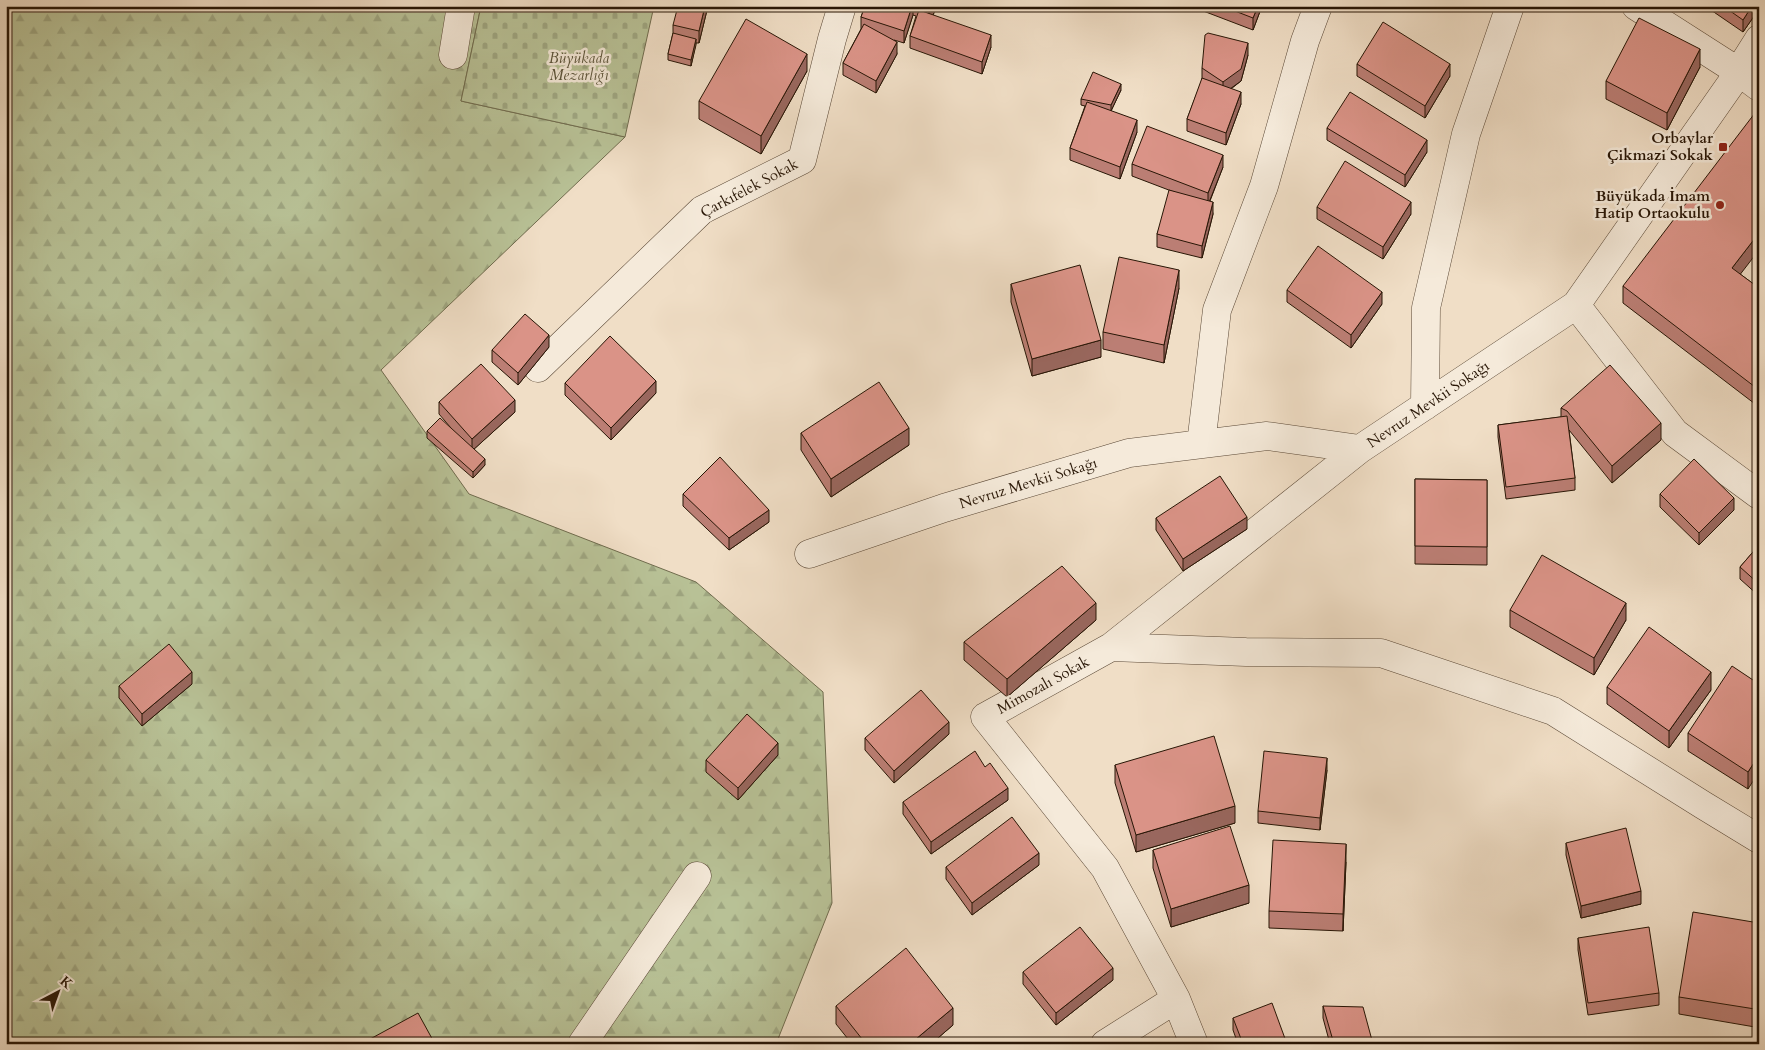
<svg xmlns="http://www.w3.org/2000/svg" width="1765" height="1050" viewBox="0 0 1765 1050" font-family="Cardo,serif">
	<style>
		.forest { fill: url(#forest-firs); stroke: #706c4e }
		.cemetery { fill: url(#cemetery-stones); stroke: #706c4e }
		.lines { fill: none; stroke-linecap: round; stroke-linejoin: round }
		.street-casing { stroke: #5a4836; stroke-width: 29 }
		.street { stroke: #f5eada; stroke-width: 28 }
		.wall { fill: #bb7e74; stroke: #281606 }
		.shaded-wall { fill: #99675e; stroke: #281606 }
		.building { fill: #da9387; stroke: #281606 }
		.poi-dot { fill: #8f2418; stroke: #f5eada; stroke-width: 2 }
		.labels { text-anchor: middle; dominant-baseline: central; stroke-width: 5; stroke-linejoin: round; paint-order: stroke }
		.park-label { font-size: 15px; font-style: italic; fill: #5a5238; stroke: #f5eada }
		.poi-label { font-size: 15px; font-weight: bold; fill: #281606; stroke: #f5eada; text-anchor: end }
		.street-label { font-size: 15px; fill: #281606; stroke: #f5eada }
	</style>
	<defs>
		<pattern id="forest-firs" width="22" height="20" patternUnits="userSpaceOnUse" patternTransform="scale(1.25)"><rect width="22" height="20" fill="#b8c196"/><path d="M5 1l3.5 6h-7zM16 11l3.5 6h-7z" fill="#9ea580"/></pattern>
		<pattern id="cemetery-stones" width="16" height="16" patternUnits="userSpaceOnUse" patternTransform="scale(1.25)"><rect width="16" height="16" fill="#b8c196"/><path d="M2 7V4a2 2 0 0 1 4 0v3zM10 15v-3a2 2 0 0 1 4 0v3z" fill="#9ea580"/></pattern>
	</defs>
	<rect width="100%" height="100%" fill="#f0dec6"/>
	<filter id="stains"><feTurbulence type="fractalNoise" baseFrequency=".004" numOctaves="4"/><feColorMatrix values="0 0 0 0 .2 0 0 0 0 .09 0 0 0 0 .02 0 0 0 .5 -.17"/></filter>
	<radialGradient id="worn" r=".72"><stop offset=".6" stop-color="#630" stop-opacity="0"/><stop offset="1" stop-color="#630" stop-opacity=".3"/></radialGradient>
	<!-- forest -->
	<path class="forest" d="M6,6H481L461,101L625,137L381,370L469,494L696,582L823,692L832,903L776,1044H6Z"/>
	<!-- cemetery -->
	<path class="cemetery" d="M481,6H654L625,137L461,101Z"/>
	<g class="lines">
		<defs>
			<path id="street" d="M1636,6L1739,72L1759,87
				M453,55L461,6
				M1576,305L1675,433L1759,495
				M538,368L702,210L802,160L832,39L842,6
				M1425,406L1426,308L1466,134L1510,6
				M1201,444L1217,310L1264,186L1305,41L1318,6
				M809,554L944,508L1129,453L1267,436L1360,449L1576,305L1730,85L1759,39
				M1111,647L1246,652L1381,653L1553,711L1703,805L1759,839
				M582,1044L697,876
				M1105,1044L1176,999
				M1194,1044L1176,999L1105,868L985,717L1111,647L1360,449"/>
		</defs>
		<!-- street casing -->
		<use href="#street" class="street-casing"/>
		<!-- street -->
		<use href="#street" class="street"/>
	</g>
	<!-- wall -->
	<path class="wall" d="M708,6L699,43H696L691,66L668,60V54L673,33V25Z
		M865,6H937L933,15L991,47L982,74L910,48V36L916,16L913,15L904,43L894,40L897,54L876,93L843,75V63L861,29V17Z
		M1198,6H1262L1253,30L1198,9Z
		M1705,6H1759V9L1743,32Z
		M1248,55L1241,81L1231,89L1241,104L1226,145L1187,131V119L1202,80V68Z
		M1357,64L1450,76L1425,118L1357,76Z
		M1700,67L1667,130L1606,99V81Z
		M807,71L761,154L699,119V101Z
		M1121,90L1111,111L1137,132L1120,179L1070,160V148L1085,106L1081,105V99Z
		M1327,128L1427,152L1405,187L1327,140Z
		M1132,164L1223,167L1210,201L1213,214L1202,258L1157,247V234L1174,192L1132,176Z
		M1317,207L1411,214L1383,259L1317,219Z
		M1740,274L1759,288V407L1623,303V286Z
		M1011,284L1101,357L1032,376L1011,302Z
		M1179,288L1164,363L1103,349V332Z
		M1287,290L1382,304L1351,348L1287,302Z
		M549,347L518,385L492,362V350Z
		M565,383L656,393L611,440L565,395Z
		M439,402L515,412L474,449L485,465L473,478L427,438V431L451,428L439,414Z
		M1561,408L1661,440L1612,483L1569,430L1575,478V490L1506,499L1498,437V425L1561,417Z
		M801,433L909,445L831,497L801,450Z
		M1415,479L1487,480V565L1415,564Z
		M683,494L769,522L729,550L683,506Z
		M1660,494L1734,510L1699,545L1660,507Z
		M1156,518L1247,529L1183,571L1156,530Z
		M1759,545V596L1740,579V567Z
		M1510,610L1626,620L1594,675L1510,627Z
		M1096,620L1007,697L964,660V642Z
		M192,684L142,726L119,698V686Z
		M1759,684L1748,789L1688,751V733Z
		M1607,687L1711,690L1669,748L1607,704Z
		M949,734L894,783L865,750V738Z
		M778,755L738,800L706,772V760Z
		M1115,765L1235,823L1136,852L1115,783Z
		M1327,770L1320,830L1258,823V811Z
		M1008,800L931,854L903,814V802Z
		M1566,843L1641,904L1581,918L1566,855Z
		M1153,850L1249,903L1171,927L1153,868Z
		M1346,862L1343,931L1269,928V911Z
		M1039,865L972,915L946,879V867Z
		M1759,923V1007L1755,1027L1679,1014V997Z
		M1578,938L1659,993V1005L1588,1015L1578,950Z
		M1023,972L1113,980L1056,1025L1023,984Z
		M836,1006L953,1025L931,1044H852L836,1024Z
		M1323,1006L1373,1044H1330L1323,1018Z
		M1233,1018L1287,1044H1238L1233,1030Z"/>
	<!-- shaded-wall -->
	<path class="shaded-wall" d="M705,6H708L699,43V31Z
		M912,6H913V15L904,43V31Z
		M932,6H937L929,24V12Z
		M1258,6H1262L1253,30V18Z
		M1752,6H1759V9L1743,32V20Z
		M991,35V47L982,74V62Z
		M696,39V45L691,66V60Z
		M897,42V54L876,93V81Z
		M1248,43V55L1241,81L1223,94V82Z
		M1700,49V67L1667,130V113Z
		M807,54V71L761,154V136Z
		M1450,64V76L1425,118V106Z
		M1121,84V90L1111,111V105Z
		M1241,92V104L1226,145V133Z
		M1137,120V132L1120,179V167Z
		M1427,140V152L1405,187V175Z
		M1223,155V167L1208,205V193Z
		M1213,202V214L1202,258V246Z
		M1411,202V214L1383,259V247Z
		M1759,233V250L1732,285V268Z
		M1179,270V288L1164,363V345Z
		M1382,292V304L1351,348V335Z
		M549,335V347L518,385V373Z
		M1101,340V357L1032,376V359Z
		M656,381V393L611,440V428Z
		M515,400V412L472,451V439Z
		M1661,423V440L1612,483V466Z
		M909,428V445L831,497V479Z
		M485,459V465L473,478V472Z
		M1734,498V510L1699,545V533Z
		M769,510V522L729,550V538Z
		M1247,517V529L1183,571V559Z
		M1096,603V620L1007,697V679Z
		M1626,603V620L1594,675V658Z
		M192,672V684L142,726V714Z
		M1711,672V690L1669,748V731Z
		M1759,704V721L1754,712Z
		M949,722V734L894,783V771Z
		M778,743V755L738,800V788Z
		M1759,755V772L1748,789V772Z
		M1327,758V770L1320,830V818Z
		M1008,788V800L931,854V842Z
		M1235,806V823L1136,852V835Z
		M1346,844V862L1343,931V914Z
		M1039,853V865L972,915V903Z
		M1249,885V903L1171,927V909Z
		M1641,891V904L1581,918V906Z
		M1113,968V980L1056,1025V1013Z
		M1759,990V1007L1755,1027V1009Z
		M953,1008V1025L931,1044H910Z"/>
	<!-- building -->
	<path class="building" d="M678,6H705L699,31L673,25Z
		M865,6H912L904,31L861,17Z
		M920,6H932L929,12Z
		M1222,6H1258L1253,18Z
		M1723,6H1752L1743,20Z
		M919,10L991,35L982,62L910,36Z
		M1639,18L1700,49L1667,113L1606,81Z
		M746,19L807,54L761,136L699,101Z
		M1383,22L1450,64L1425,106L1357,64Z
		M864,24L897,42L876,81L843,63Z
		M673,33L696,39L691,60L668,54Z
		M1208,33L1248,43L1241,69L1223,82L1202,68L1205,35Z
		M1093,72L1121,84L1111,105L1081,99Z
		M1202,78L1241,92L1226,133L1187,119Z
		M1350,92L1427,140L1405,175L1327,128Z
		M1087,102L1137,120L1120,167L1070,148Z
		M1758,109L1759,110V233L1732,268L1759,288V390L1623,286Z
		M1147,126L1223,155L1208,193L1132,164Z
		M1345,161L1411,202L1383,247L1317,207Z
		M1169,190L1213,202L1202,246L1157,234Z
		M1318,246L1382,292L1351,335L1287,290Z
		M1119,257L1179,270L1164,345L1103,332Z
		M1080,265L1101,340L1032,359L1011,284Z
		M525,314L549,335L518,373L492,350Z
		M610,336L656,381L611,428L565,383Z
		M481,364L515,400L472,439L439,402Z
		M1610,365L1661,423L1612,466L1567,411L1561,408Z
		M879,382L909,428L831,479L801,433Z
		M1567,416L1575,478L1506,487L1498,425Z
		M440,418L485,459L473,472L427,431Z
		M720,457L769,510L729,538L683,494Z
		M1694,459L1734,498L1699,533L1660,494Z
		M1220,476L1247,517L1183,559L1156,518Z
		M1415,479L1487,480V547L1415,546Z
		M1759,545V584L1740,567Z
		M1542,555L1626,603L1594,658L1510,610Z
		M1062,566L1096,603L1007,679L964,642Z
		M1649,627L1711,672L1669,731L1607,687Z
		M169,644L192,672L142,714L119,686Z
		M1732,666L1759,684V704L1754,712L1759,715V755L1748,772L1688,733Z
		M921,690L949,722L894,771L865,738Z
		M747,714L778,743L738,788L706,760Z
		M1214,736L1235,806L1136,835L1115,765Z
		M975,751L985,767L990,763L1008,788L931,842L903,802Z
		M1264,751L1327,758L1320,818L1258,811Z
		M1012,817L1039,853L972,903L946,867Z
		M1230,826L1249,885L1171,909L1153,850Z
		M1626,828L1641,891L1581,906L1566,843Z
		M1273,840L1346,844L1343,914L1269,911Z
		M1693,912L1759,923V990L1755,1009L1679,997Z
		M1080,927L1113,968L1056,1013L1023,972Z
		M1649,927L1659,993L1588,1003L1578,938Z
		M906,948L953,1008L910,1044H866L836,1006Z
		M1272,1003L1287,1044H1243L1233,1018Z
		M1323,1006L1363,1007L1373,1044H1334Z
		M418,1013L435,1044H361Z"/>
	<!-- markers -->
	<g class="poi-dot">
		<rect x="1718" y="142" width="10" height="10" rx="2.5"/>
		<circle cx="1720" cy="205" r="5"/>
	</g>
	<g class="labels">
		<!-- park labels -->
		<g class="park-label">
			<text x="579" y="58">Büyükada<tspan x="579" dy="17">Mezarlığı</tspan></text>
		</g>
		<!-- poi labels -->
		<g class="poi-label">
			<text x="1713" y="138">Orbaylar<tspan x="1713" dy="17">Çikmazi Sokak</tspan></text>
			<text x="1710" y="196">Büyükada İmam<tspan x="1710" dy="17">Hatip Ortaokulu</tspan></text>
		</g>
		<!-- street labels -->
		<g class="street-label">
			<text transform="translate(749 188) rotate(-28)">Çarkıfelek Sokak</text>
			<text transform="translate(1428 404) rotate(-34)">Nevruz Mevkii Sokağı</text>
			<text transform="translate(1028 483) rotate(-17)">Nevruz Mevkii Sokağı</text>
			<text transform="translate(1043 685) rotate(-29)">Mimozalı Sokak</text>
		</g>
	</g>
	<!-- margin -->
	<rect width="1765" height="1050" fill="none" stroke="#f0dec6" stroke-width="25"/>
	<rect x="8" y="8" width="1750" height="1035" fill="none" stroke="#281606" stroke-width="2.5"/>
	<rect x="12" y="12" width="1740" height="1025" fill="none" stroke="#281606"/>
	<!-- north arrow -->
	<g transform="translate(58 992) rotate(41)" stroke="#f5eada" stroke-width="4" paint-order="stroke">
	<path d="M0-4L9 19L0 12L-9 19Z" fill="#281606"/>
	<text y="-8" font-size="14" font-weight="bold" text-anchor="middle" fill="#281606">K</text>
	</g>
	<rect width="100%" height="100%" filter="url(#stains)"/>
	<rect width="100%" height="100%" fill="url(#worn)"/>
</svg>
